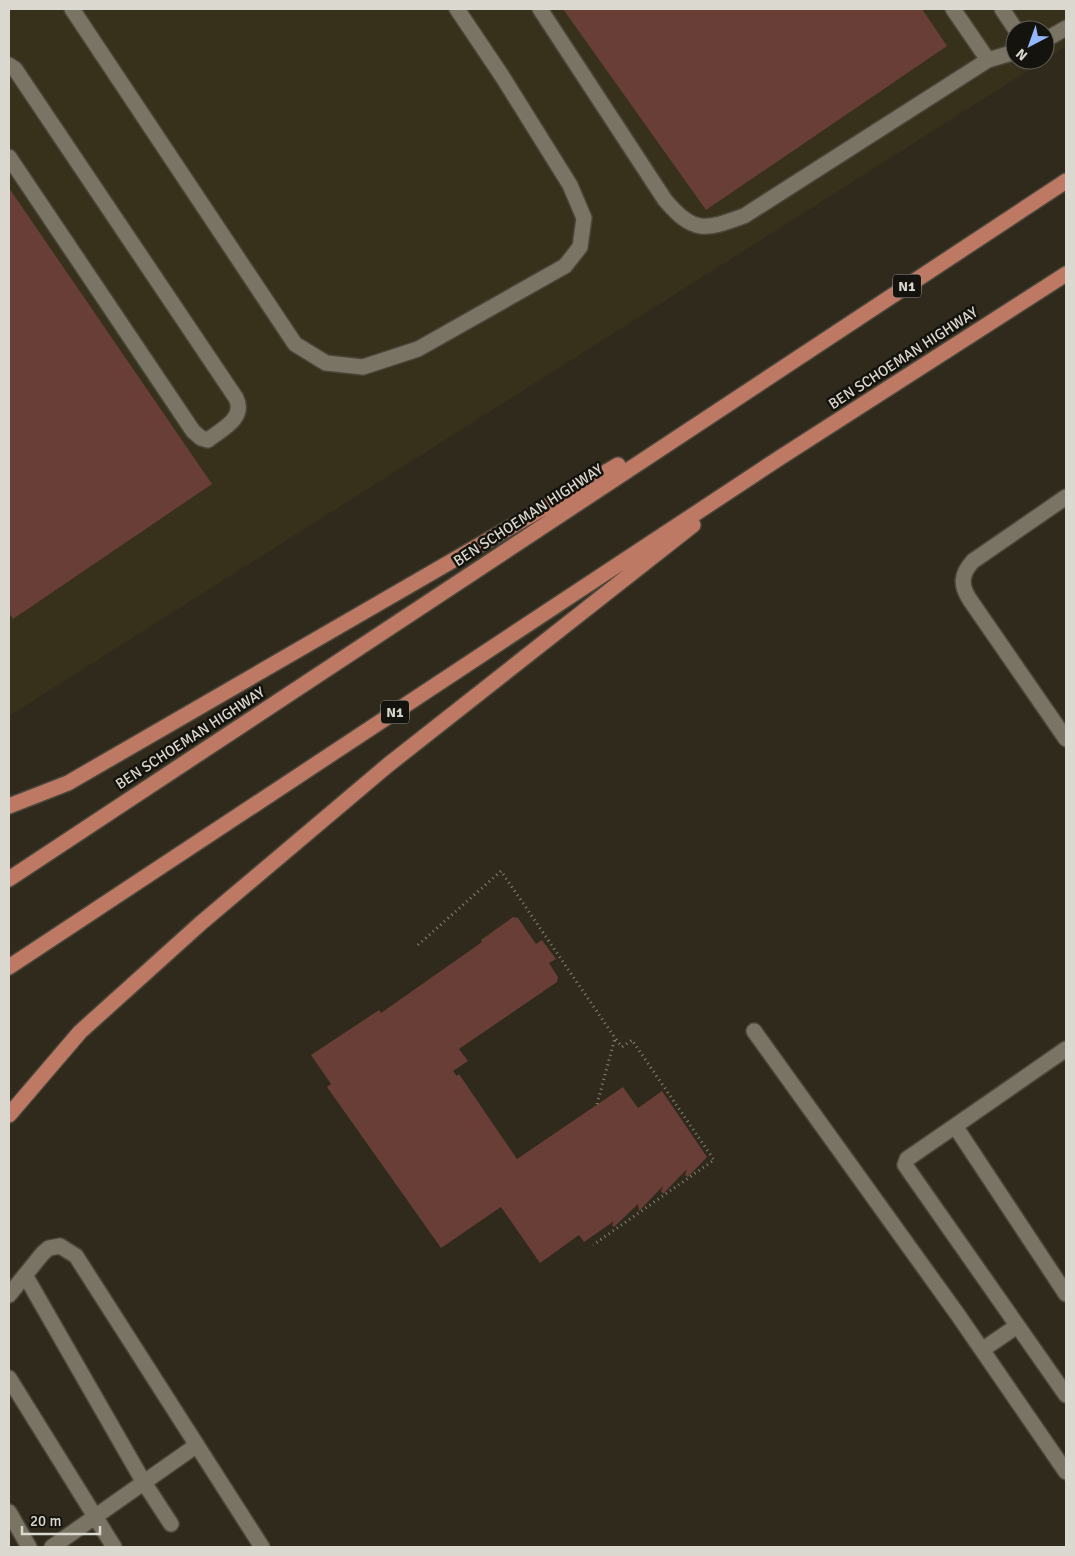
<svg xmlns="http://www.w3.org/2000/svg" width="1075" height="1556" viewBox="0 0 1075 1556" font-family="Signika,sans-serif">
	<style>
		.built { fill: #37301b }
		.building { fill: #683e36 }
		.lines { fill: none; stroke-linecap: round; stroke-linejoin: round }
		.minor-casing { stroke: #4a463a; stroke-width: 18 }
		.highway-casing { stroke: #4a463a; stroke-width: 18 }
		.path { stroke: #898579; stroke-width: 3; stroke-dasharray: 1 4; stroke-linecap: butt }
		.minor { stroke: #7a7465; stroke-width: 15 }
		.highway { stroke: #be7964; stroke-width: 15 }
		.labels { text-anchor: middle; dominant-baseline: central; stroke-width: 5; stroke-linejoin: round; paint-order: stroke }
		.shield { fill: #15130d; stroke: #a09d95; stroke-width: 1 }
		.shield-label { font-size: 14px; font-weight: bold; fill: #dbd8cf }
		.street-label { font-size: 15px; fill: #dbd8cf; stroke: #15130d }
	</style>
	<rect width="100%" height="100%" fill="#2f2a1c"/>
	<!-- built -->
	<path class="built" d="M9,9H1066V46L1045,60V30H1015V60H1045L9,716Z"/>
	<!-- building -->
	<path class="building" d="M563,9H922L947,46L706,210Z
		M9,188L212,484L13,619L9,613Z
		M513,917L518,918L536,944L542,940L556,959L549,963L558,977L557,982L459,1049L468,1061L453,1071L457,1076L459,1074L517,1159L623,1087L638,1108L662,1091L707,1157L688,1177L685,1175L687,1169L663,1194L661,1191L663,1186L639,1211L638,1204L614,1227L612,1225L614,1221L584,1242L579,1235L540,1263L501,1207L441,1248L327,1087L331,1084L311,1055L379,1010L381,1013L482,942L481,940Z"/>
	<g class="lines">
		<defs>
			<path id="minor" d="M72,9L295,344L326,363L363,367L418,349L565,266L580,247L584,218L570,185L502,76L457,9
				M540,9L665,200C694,234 705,230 744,216L988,60L1015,52
				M953,9L988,60
				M1002,9L1016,30
				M1045,40L1066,28
				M9,65L15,69L236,398C246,418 222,429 208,440L201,438L193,431L9,157
				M1066,497L973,561C961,574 960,585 970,600L1066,739
				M754,1031L958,1315L1066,1472
				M1066,1049L955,1126L1066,1294
				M955,1126L907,1159L905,1165L1066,1395
				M25,1275L143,1481L171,1524
				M9,1295L43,1253L49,1248L60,1246L76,1256L262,1547
				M982,1350L1017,1326
				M9,1378L114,1547
				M9,1512L29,1547
				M52,1547L197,1445"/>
			<path id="highway" d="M9,806L68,783L618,465
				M9,879L1066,181
				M9,967L781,457L1066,274
				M9,1115L80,1032L201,923L388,765L693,525"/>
		</defs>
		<!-- minor casing -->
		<use href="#minor" class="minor-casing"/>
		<!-- highway casing -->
		<use href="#highway" class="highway-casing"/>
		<!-- path -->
		<path class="path" d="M418,945L501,871L615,1038L622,1047L632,1040L714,1160L593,1245
			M597,1104L615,1038"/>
		<!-- minor -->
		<use href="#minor" class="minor"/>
		<!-- highway -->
		<use href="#highway" class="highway"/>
	</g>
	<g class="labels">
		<!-- shield labels -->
		<g class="shield">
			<rect x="893" y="274.5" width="28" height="23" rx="4"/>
			<rect x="381" y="700.5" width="28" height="23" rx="4"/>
		</g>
		<g class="shield-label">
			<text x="907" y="286">N1</text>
			<text x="395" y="712">N1</text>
		</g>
		<!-- street labels -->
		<g class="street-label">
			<text transform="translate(903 358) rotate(-33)">BEN SCHOEMAN HIGHWAY</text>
			<text transform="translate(528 515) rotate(-33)">BEN SCHOEMAN HIGHWAY</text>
			<text transform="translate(190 738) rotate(-33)">BEN SCHOEMAN HIGHWAY</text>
		</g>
	</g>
	<!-- border -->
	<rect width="1075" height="1556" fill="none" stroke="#dbd8cf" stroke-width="20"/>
	<!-- north arrow -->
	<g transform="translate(1030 45) rotate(221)"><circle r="24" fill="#15130d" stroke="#64625b"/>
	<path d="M0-4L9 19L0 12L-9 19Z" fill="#92b7fd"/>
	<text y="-8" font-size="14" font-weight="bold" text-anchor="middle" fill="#dbd8cf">N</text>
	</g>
	<!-- scale -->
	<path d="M22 1526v8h78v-8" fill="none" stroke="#dbd8cf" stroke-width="2.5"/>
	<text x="30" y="1526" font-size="15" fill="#dbd8cf" stroke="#15130d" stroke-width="4" paint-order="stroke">20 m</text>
</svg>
